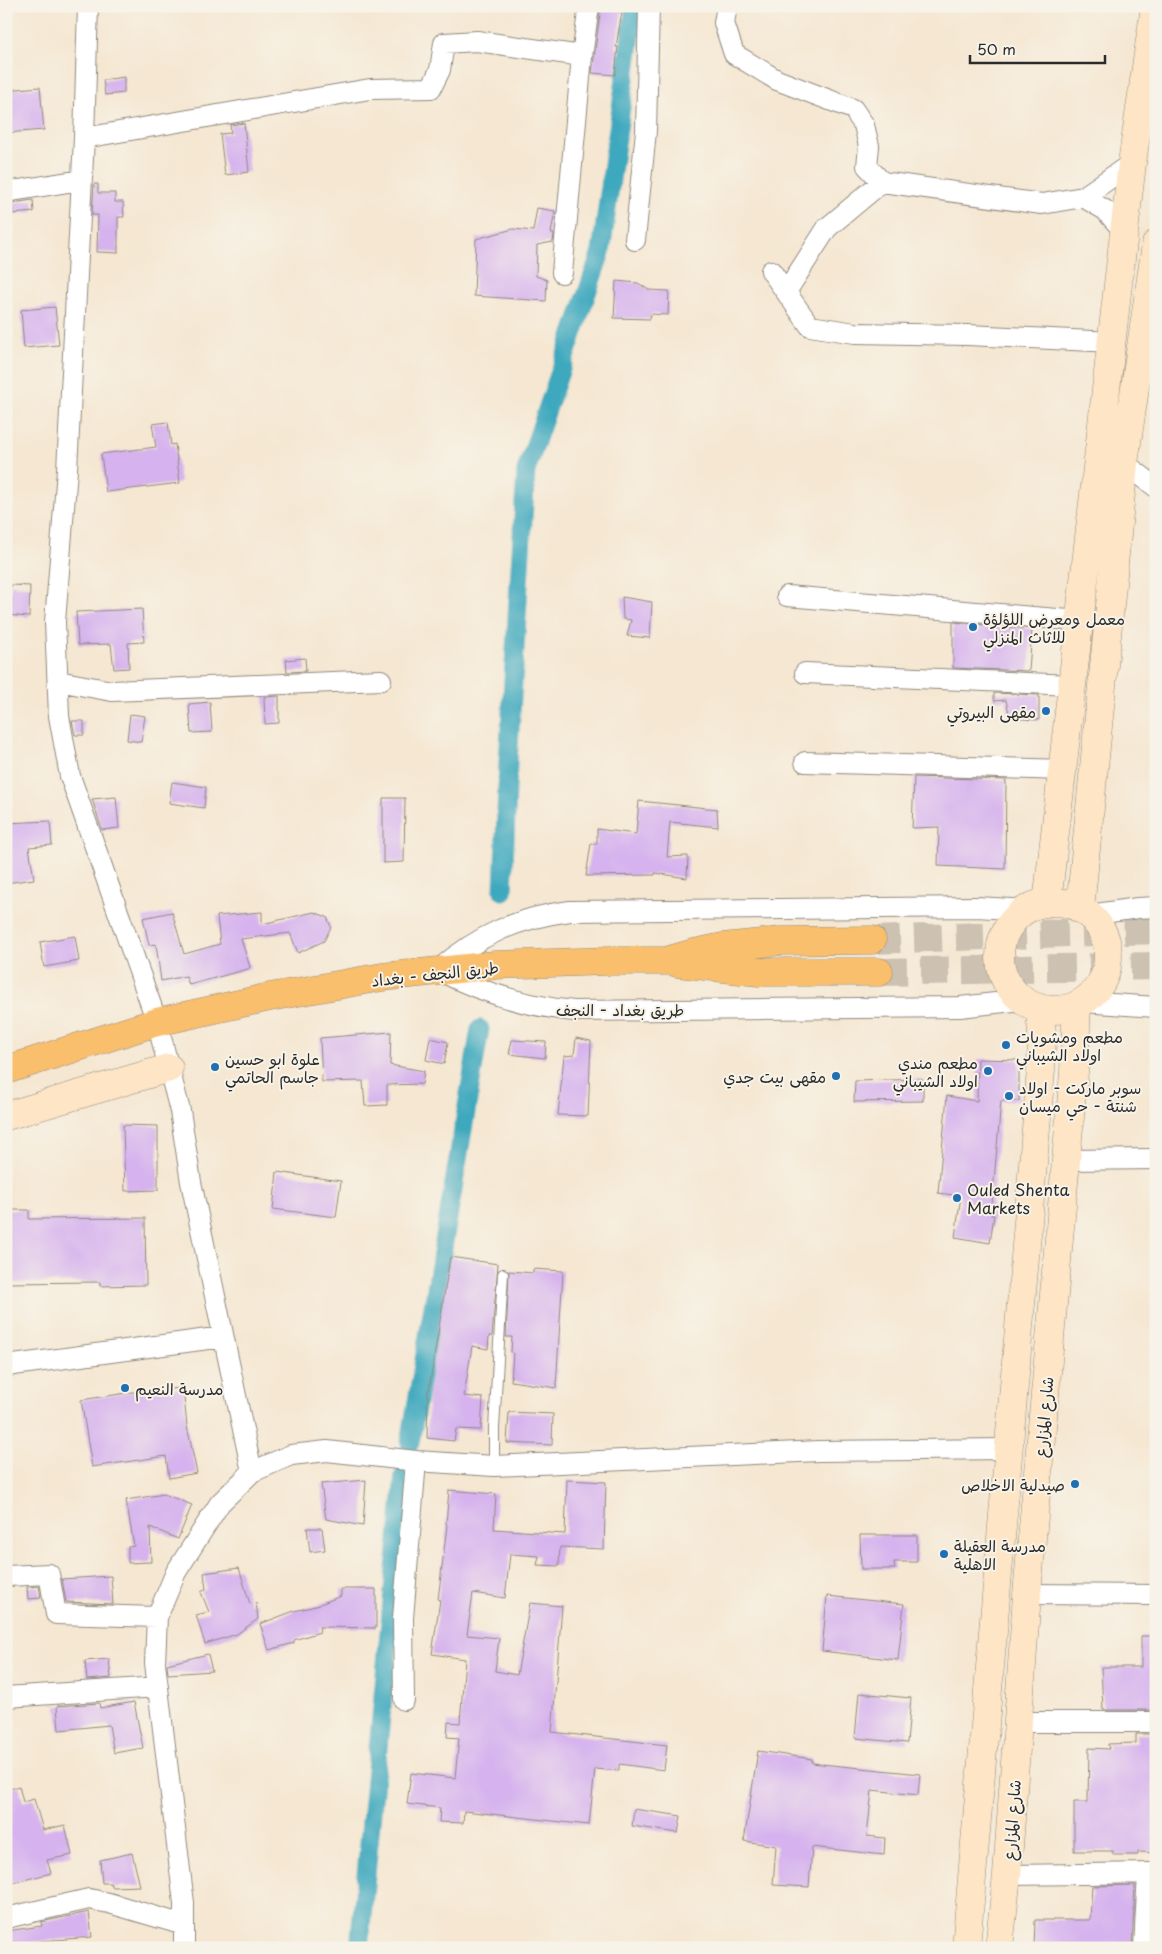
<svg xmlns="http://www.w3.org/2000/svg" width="1162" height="1954" viewBox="0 0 1162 1954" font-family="'Playpen Sans','Playpen Sans Arabic',sans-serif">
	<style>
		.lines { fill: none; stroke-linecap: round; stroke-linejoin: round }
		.canal { stroke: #3ea8be; stroke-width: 19 }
		.building { fill: #d6b2ee }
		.primary-tunnel { stroke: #cdc1b1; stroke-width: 28; stroke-dasharray: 28 14; stroke-linecap: butt }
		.lane-casing { stroke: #90897e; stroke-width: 12 }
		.street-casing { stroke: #90897e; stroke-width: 22 }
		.secondary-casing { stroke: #90897e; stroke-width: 29 }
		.primary-casing { stroke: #90897e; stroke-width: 29 }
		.lane { stroke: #fff; stroke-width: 10 }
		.street { stroke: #fff; stroke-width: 20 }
		.secondary { stroke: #fde5c5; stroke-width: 28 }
		.primary { stroke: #f9bf6d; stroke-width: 28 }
		.poi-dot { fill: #1f6fb2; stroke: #f7f3e8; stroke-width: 2 }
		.labels { text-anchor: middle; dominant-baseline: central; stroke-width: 4; stroke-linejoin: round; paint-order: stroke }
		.poi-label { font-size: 16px; fill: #2b2b2b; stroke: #f7f3e8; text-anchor: start }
		.street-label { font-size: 16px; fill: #2b2b2b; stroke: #f7f3e8 }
	</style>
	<rect width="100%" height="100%" fill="#f7f3e8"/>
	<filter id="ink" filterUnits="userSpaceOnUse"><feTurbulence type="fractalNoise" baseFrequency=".02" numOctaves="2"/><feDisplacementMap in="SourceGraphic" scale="10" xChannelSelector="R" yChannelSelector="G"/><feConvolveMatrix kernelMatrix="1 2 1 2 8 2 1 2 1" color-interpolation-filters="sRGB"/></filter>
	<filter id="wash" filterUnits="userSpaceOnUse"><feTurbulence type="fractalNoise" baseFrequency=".0096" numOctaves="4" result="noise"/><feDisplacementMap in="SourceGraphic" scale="20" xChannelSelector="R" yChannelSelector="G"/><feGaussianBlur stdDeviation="1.12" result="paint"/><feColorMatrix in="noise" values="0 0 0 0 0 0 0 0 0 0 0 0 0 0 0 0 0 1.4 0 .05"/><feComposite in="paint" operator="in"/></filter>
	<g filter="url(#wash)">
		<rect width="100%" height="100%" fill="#f5e7d2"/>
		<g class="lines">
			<!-- canal -->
			<path class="canal" d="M503,891L508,762L526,471L601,252L635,6
				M410,1443L480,1029
				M359,1948L404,1475"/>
		</g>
		<g id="blocks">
			<!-- building -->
			<path class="building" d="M601,6H623L616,47H618L615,75L592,73Z
				M124,77V93L105,95L103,80Z
				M40,87L44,130L6,133V90Z
				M244,123L249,172L225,175L220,134L231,133L230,125Z
				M94,184H98V193H115V202H123L124,217H118V253L97,252L98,215H92Z
				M33,200L34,212L13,214L12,203Z
				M537,208L555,211L551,233L554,234L553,242L537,245L536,276L547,280L546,301L474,296L476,239L513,229L533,231Z
				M616,281L638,283L649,290L669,291L668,315L651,314L650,319L614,318Z
				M55,307L59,345L24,348L21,310Z
				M168,422L171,445L175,444L180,483L106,492L101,454L156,447L152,424Z
				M11,585L30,586L29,617L6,615V591H10Z
				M622,597L652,602L650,638L627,636L631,620L623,619Z
				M142,609L144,642L128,643L129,668L114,669L111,644L78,645L76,612Z
				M953,622L1032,629L1029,671L953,668Z
				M305,658L306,671L287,672L286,660Z
				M994,693L1039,695V720L1010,718L1006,700L994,701Z
				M279,696V723L265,724L264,697Z
				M210,702L212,732L191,733L189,704Z
				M130,714L145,716L141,742L127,740Z
				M72,721H84V735H75Z
				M914,777L1006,780L1005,869L938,866L939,827L912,828Z
				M172,782L206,787L204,808L169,803Z
				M116,797L119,828L102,830L92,799Z
				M383,798H405L404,862L383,863Z
				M639,801L717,809L718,827L670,822L667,857L688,856L687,878L655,873V875L586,876L591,844H597V829L636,834Z
				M50,821L52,845L29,847L34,879L6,883V823Z
				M172,912L184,954L220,944L217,916L262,912V924L314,912L327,917L331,927L324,941L298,953L290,933L241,939L250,967L248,969L189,985L186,976L161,981L156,944L149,945L143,918Z
				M75,936L79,961L44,967L40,942Z
				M391,1032L390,1065L424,1071L422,1084L387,1085V1105L365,1106L363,1081L322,1082L320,1038Z
				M430,1038L448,1042L444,1064L426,1060Z
				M576,1038L591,1041L588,1116L558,1115L564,1056L574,1055Z
				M512,1040L546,1042L545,1058L509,1054Z
				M978,1059L1019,1060V1101H1001L991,1215H994L990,1243L955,1237L961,1196L938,1193L947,1096L977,1101Z
				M923,1079V1101L854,1102L855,1081Z
				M123,1125L158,1126V1190L125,1191Z
				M277,1172L341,1181L336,1217L273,1209Z
				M6,1210H29V1219L145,1218L146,1285L100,1286V1282L6,1283Z
				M450,1257L498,1264L492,1336H489L488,1349L472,1346L464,1396L483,1398L481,1430L456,1429L454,1441L427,1438L428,1390H429Z
				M533,1269L563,1271L556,1388L511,1381L513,1353L511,1352L512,1337H506L509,1271L533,1273Z
				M183,1388L187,1426L197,1473L169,1478L166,1456L92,1467L81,1400L140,1391Z
				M509,1412L553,1414L552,1445L507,1443Z
				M366,1480L363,1526L326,1519L321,1484Z
				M567,1480L606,1482L604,1549L560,1547L559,1566L537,1565L539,1556L510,1554L505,1598L473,1593L467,1635L499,1638L495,1671L517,1675L530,1603L562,1606L552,1732L667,1745L664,1770L619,1764V1771L595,1769L589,1825L464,1811L463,1823L439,1822L440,1808L407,1804L411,1773L455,1778L459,1738L447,1737L448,1722L460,1723L465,1659L432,1654L440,1600H438L447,1525L446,1524L449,1490L496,1494L494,1529L565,1534Z
				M164,1494L192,1505L178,1539L150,1527L151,1562L128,1563V1547L134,1546L126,1500Z
				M307,1528H322L325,1550L310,1552Z
				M860,1535H917V1562H894L895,1569H861Z
				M239,1568L250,1604L256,1603L258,1619L237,1634L205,1644L196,1615L209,1612L201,1592L206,1589L204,1573Z
				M111,1576L113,1604L66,1602L62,1579Z
				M39,1586L41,1598L28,1599L27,1587Z
				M341,1589H376V1628L319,1627L320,1632L294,1640V1643L269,1650L260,1624L294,1611L320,1605V1604L341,1596Z
				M827,1596L904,1604L898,1660L822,1651Z
				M1141,1636H1156V1710H1103L1101,1667H1141Z
				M208,1654L212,1671L168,1674L167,1664Z
				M109,1659L111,1678L87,1680L85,1661Z
				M859,1693L911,1698L907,1743L855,1738Z
				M134,1702L143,1748L114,1753L109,1725L59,1730L57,1706L99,1703L100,1708Z
				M1136,1734H1156V1768H1153L1154,1803H1156V1853L1138,1852V1855H1113V1851H1074V1802H1088L1089,1748L1109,1749L1108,1744L1136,1743Z
				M758,1751L812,1759V1763L920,1774L918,1795L872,1790L867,1836L885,1838L884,1855L812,1847L809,1887L773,1885L776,1846L744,1841Z
				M19,1786L23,1802L34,1799L43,1830L65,1825L72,1855L47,1860L51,1873L12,1883L9,1871H6V1790Z
				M634,1809L681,1816L678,1833L632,1826Z
				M132,1853L140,1886L113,1887L110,1883H102L100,1860Z
				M1135,1885L1132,1948H1034L1035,1920H1090L1092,1886Z
				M89,1912L92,1937L29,1942L30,1948H6V1931L42,1926L41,1922Z"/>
		</g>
	</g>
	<g filter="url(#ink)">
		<use href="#blocks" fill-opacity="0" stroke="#90897e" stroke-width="1"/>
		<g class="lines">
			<!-- primary-tunnel -->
			<path class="primary-tunnel" d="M872,940L1156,930
				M879,972L1156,966"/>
			<defs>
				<path id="lane" d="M494,1466V1428L503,1274"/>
				<path id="street" d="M88,6L84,138L67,470L55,622L59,716L70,776L157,1022L180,1111L191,1182L252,1472
					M727,6L724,23L734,54L777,80L853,109L864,125L869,146L867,166L882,182L1042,204L1083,197L1132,163
					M84,138L370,89L431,88L440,70L444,43L477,41L582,56
					M6,192L81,180
					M1083,197L1105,210L1124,231
					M635,240L646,131L649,6
					M771,271L810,326L855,333L968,335L1113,342
					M562,273L582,56L589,6
					M786,292L827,228L882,182
					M1124,463L1156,487
					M787,596L1081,621
					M805,673L1072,685
					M58,681L112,691L381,680
					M805,762L1063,770
					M1089,915L1138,908L1156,907
					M1022,1000L960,1007L574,1011C525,1006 482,993 438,970C479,935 517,918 570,911L977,907L1026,910
					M1083,1002L1156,1007
					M1066,1160L1156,1159
					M6,1366L223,1337
					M6,1576L49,1574L56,1614L157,1617
					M1027,1594L1156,1595
					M6,1697L158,1687
					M404,1700L403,1618L416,1461
					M1018,1722H1156
					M1007,1875L1156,1873
					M6,1918L89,1899L109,1903L184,1925
					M184,1948V1903L155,1663L157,1617L176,1572L220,1503L252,1472L291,1455L327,1451L416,1461L494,1466L819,1451L1009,1449
					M1144,1948L1148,1873"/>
				<path id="secondary" d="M1000 956a54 54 0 1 1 108 0a54 54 0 1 1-108 0Z
					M1047,903L1132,163L1155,6
					M1080,909L1124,463L1156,244
					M6,1116L169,1068
					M966,1948L1041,1070L1042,1035L1040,1008
					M999,1948L1007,1875L1027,1594L1074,1072L1077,1005"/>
				<path id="primary" d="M677,963L759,972H879
					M6,1070L157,1022L270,997L382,977L495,965L609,961H666L694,953L723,947L781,941L872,940"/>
			</defs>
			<!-- lane casing -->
			<use href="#lane" class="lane-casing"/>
			<!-- street casing -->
			<use href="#street" class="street-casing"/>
			<!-- secondary casing -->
			<use href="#secondary" class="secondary-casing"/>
			<!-- primary casing -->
			<use href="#primary" class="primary-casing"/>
			<!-- lane -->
			<use href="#lane" class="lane"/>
			<!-- street -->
			<use href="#street" class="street"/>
			<!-- secondary -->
			<use href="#secondary" class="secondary"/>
			<!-- primary -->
			<use href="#primary" class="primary"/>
		</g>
	</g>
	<!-- markers -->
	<g class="poi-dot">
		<circle cx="973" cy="627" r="5"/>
		<circle cx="1046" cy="711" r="5"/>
		<circle cx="1006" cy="1045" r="5"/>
		<circle cx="215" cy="1067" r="5"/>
		<circle cx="988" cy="1071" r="5"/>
		<circle cx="836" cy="1076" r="5"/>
		<circle cx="1009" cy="1096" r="5"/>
		<circle cx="957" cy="1198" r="5"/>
		<circle cx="125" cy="1388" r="5"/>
		<circle cx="1075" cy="1484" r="5"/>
		<circle cx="944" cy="1554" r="5"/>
	</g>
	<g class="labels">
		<!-- poi labels -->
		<g class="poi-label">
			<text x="983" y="618">معمل ومعرض اللؤلؤة<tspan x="983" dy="18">للاثاث المنزلي</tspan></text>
			<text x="1036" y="711" text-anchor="end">مقهى البيروتي</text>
			<text x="1016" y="1036">مطعم ومشويات<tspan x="1016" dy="18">اولاد الشيباني</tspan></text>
			<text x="225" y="1058">علوة ابو حسين<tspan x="225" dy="18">جاسم الحاتمي</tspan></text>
			<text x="978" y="1062" text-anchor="end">مطعم مندي<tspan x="978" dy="18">اولاد الشيباني</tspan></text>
			<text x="826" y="1076" text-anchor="end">مقهى بيت جدي</text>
			<text x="1019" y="1087">سوبر ماركت - اولاد<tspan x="1019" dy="18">شنتة - حي ميسان</tspan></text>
			<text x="967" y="1189">Ouled Shenta<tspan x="967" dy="18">Markets</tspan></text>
			<text x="135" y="1388">مدرسة النعيم</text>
			<text x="1065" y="1484" text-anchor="end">صيدلية الاخلاص</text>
			<text x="954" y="1545">مدرسة العقيلة<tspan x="954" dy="18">الاهلية</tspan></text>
		</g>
		<!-- street labels -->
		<g class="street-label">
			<text transform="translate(435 973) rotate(-6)">طريق النجف - بغداد</text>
			<text x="620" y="1009">طريق بغداد - النجف</text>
			<text transform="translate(1043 1417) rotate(-85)">شارع المزارع</text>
			<text transform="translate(1011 1820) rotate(-86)">شارع المزارع</text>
		</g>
	</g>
	<!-- margin -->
	<rect width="1162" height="1954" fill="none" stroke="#f7f3e8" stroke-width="25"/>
	<!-- scale -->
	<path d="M970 55v8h135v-8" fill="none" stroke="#2b2b2b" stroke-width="2.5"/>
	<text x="977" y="55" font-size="15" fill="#2b2b2b" stroke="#f7f3e8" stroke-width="4" paint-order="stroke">50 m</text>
</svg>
